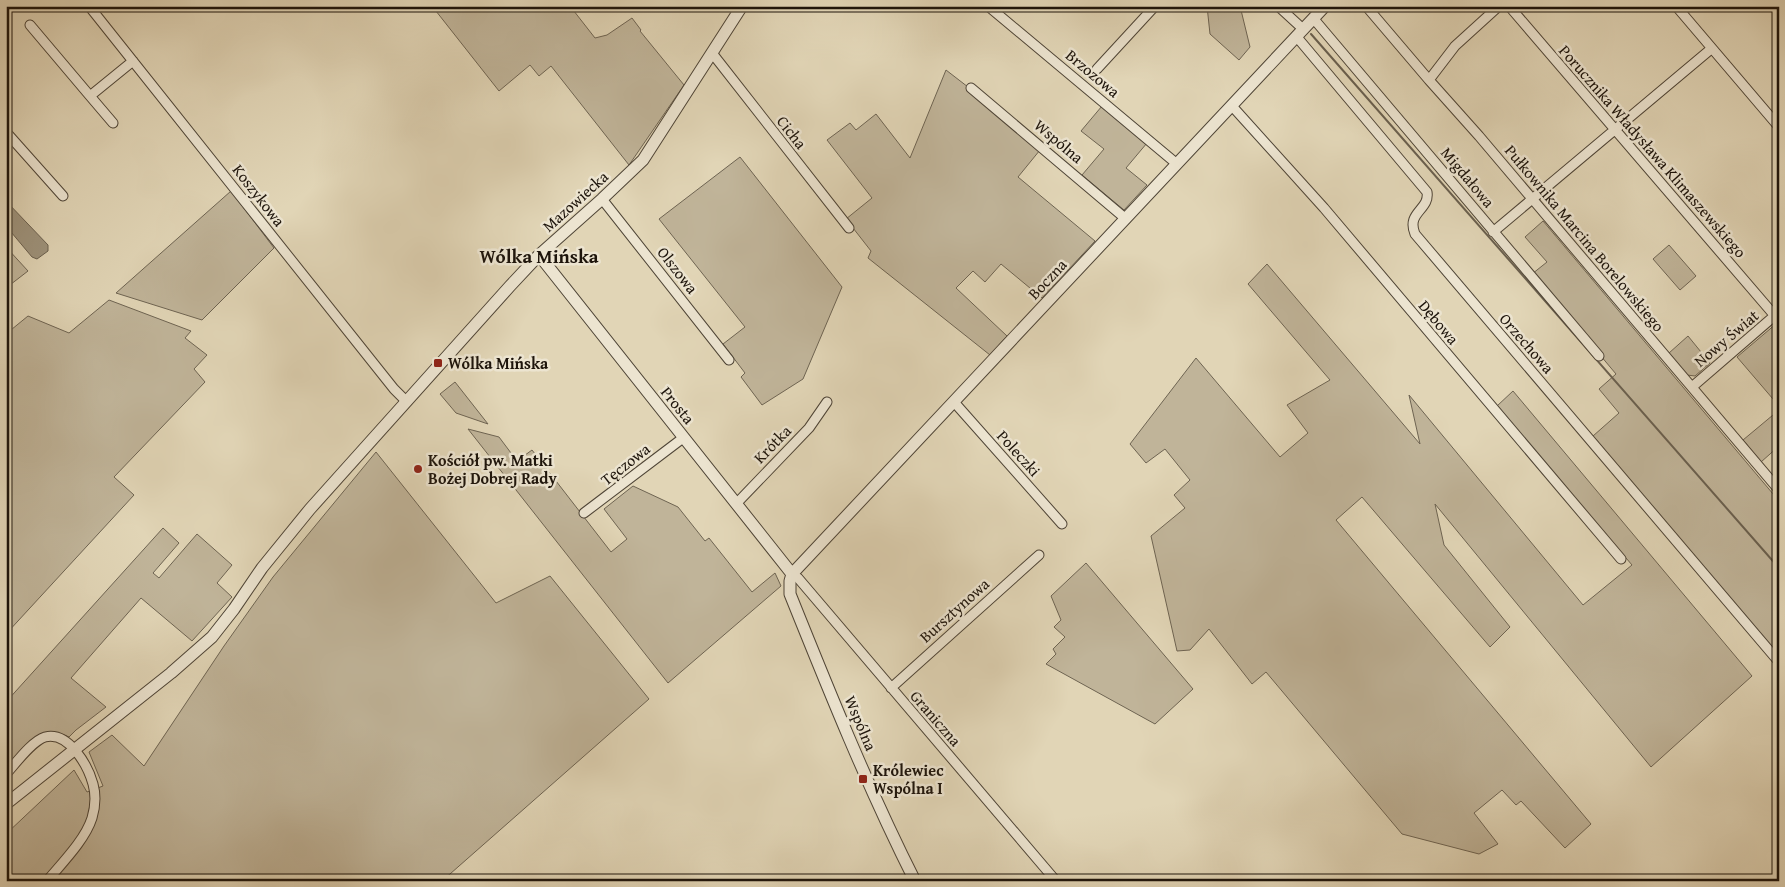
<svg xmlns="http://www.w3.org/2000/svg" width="1785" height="887" viewBox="0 0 1785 887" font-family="'Gentium Book Plus',serif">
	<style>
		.green { fill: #c0b499; stroke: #6e6452 }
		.water { fill: #9e937c; stroke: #6a604f }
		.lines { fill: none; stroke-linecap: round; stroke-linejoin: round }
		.stream { stroke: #6a604f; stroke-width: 2 }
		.minor-casing { stroke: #4e4436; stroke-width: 11 }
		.tertiary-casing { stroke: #4e4436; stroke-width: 13 }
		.minor { stroke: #ece4d0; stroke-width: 9 }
		.tertiary { stroke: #ece4d0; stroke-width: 11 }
		.poi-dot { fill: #8f2418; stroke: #ece4d0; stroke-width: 2 }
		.labels { text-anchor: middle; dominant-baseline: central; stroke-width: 5; stroke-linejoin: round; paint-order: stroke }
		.street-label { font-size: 16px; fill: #1d140b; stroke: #ece4d0 }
		.poi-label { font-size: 16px; font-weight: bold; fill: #1d140b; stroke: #ece4d0; text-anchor: start }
		.quarter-label { font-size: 19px; font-weight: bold; fill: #1d140b; stroke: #ece4d0 }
	</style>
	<rect width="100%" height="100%" fill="#e1d5b6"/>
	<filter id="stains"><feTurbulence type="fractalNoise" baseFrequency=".004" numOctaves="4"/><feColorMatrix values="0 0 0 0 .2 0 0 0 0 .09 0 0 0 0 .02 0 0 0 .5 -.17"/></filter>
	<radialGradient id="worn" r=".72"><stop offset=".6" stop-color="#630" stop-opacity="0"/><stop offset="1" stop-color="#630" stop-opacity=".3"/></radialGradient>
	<!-- green -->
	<path class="green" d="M432,6H570L595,38L607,35L632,18L641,30L640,31L684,85L629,165L551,66L539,76L530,65L499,91Z
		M1207,6H1240L1250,47L1239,60L1210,34Z
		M946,70L968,87L966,89L1040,150L1018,177L1095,241L1042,298L1001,264L985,282L973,271L956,288L1007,336L990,355L868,258L871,251L846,219L872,198L827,140L850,123L856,130L876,114L910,158Z
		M1102,106L1147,143L1126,168L1147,185L1124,210L1082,175L1104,149L1081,131Z
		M740,157L842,287L803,379L762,405L741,377L745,373L723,344L745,327L659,219Z
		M231,191L274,248L202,320L116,293Z
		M1543,221L1779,501V644L1773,649L1593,436L1619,413L1599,389L1616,374L1532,274L1547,262L1525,237Z
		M1669,245L1696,276L1680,290L1653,259Z
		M6,247L28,271L6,288Z
		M1267,264L1420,444L1409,395L1583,605L1632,565L1497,406L1513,391L1752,676L1651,767L1435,504L1444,545L1510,627L1490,647L1362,497L1336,520L1591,824L1565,848L1521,801L1516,805L1502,790L1474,813L1498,844L1479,854L1402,834L1266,672L1252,684L1209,629L1190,650L1177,651L1151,536L1185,508L1174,495L1190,480L1165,449L1146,463L1130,444L1196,358L1280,457L1308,433L1287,405L1330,380L1248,284Z
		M109,300L191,331L185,338L207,355L194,369L205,382L114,477L134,495L6,634V334L28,316L69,333Z
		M1777,323L1779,325V406L1737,357Z
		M1688,336L1710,363L1695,376L1687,375L1669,353Z
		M455,382L488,424L456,413L440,394Z
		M1779,410V446L1761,462L1743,440Z
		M468,429L499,437L517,461L532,450L611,552L627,539L604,509L633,486L678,507L705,541L709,538L752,592L775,573L781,586L668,683Z
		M376,452L496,603L550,576L649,699L442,881H6V834L74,770L87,792L103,786L89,752L112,735L144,766L224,646L273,577Z
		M163,528L179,543L153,573L159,578L197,534L232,565L217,583L232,597L192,641L141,598L71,678L106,707L76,730L69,737C60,733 53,732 43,733L6,770V702Z
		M1086,563L1193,689L1155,724L1046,664L1056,654L1053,649L1065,637L1054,627L1061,620L1051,596Z"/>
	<!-- water -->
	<path class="water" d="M6,201L48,245V251L37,259L32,257L6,226Z"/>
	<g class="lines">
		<!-- stream -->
		<path class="stream" d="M1311,34L1779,568"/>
		<defs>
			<path id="minor" d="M89,6L394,389L406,401
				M988,6L1177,164
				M1278,6L1303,29
				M1366,6L1429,80L1479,136L1779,490
				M1509,6L1775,316
				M1676,6L1779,127
				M1313,18L1599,356
				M30,25L90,96
				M1296,36L1427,192C1430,210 1406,212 1415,234L1779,662
				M712,53L849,228
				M1097,69L1155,6
				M1429,80L1455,46L1499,6
				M971,88L1126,219
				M1232,106L1324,208L1621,559
				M113,123L90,96L133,61
				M6,132L63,196
				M602,199L729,360
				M1493,232L1711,49
				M1692,387L1779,312
				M954,402L1062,524
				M736,504L809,428L827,402
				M584,513L683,438
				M792,574L798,578L1056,881
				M891,688L1039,555
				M6,774C16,763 32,741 45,737C69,731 88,766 93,784C96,795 95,808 92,818C85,840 62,863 47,881"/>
			<path id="tertiary" d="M539,255L792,574
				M6,804L171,673L212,637L234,609L262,568L310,509L510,286L539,255L602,199L643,160L742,6
				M915,881C868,788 829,691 790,594V581L792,574L1325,6"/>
		</defs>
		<!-- minor casing -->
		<use href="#minor" class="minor-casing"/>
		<!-- tertiary casing -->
		<use href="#tertiary" class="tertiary-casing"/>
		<!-- minor -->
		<use href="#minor" class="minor"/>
		<!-- tertiary -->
		<use href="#tertiary" class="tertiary"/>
	</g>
	<!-- markers -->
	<g class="poi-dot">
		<rect x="433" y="358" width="10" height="10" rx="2.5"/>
		<circle cx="418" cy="469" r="5"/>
		<rect x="858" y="774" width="10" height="10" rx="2.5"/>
	</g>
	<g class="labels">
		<!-- street labels -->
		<g class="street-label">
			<text transform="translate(1093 73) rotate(40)">Brzozowa</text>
			<text transform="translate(792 132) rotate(52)">Cicha</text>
			<text transform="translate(1059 141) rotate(40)">Wspólna</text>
			<text transform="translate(1653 151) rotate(49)">Porucznika Władysława Klimaszewskiego</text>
			<text transform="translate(1468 177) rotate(50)">Migdałowa</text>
			<text transform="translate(259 195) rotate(52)">Koszykowa</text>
			<text transform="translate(575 201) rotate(-42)">Mazowiecka</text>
			<text transform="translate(1585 238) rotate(50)">Pułkownika Marcina Borelowskiego</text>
			<text transform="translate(678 270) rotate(52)">Olszowa</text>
			<text transform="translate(1047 279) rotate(-47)">Boczna</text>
			<text transform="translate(1439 322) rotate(50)">Dębowa</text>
			<text transform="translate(1726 338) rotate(-40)">Nowy Świat</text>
			<text transform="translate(1527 343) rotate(49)">Orzechowa</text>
			<text transform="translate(678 405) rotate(51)">Prosta</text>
			<text transform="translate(772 444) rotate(-46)">Krótka</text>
			<text transform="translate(1019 453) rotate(48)">Poleczki</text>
			<text transform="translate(625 464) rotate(-38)">Tęczowa</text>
			<text transform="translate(954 610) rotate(-42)">Bursztynowa</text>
			<text transform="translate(936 718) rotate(49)">Graniczna</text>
			<text transform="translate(861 723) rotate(67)">Wspólna</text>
		</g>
		<!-- poi labels -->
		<g class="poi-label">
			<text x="448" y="363">Wólka Mińska</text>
			<text x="428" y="460">Kościół pw. Matki<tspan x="428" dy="18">Bożej Dobrej Rady</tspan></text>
			<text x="873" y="770">Królewiec<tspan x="873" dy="18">Wspólna I</tspan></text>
		</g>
		<!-- quarter labels -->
		<g class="quarter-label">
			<text x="539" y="256">Wólka Mińska</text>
		</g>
	</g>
	<!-- margin -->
	<rect width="1785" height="887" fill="none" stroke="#e1d5b6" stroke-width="25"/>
	<rect x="8" y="8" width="1770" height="872" fill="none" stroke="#1d140b" stroke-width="2.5"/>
	<rect x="12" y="12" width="1760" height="862" fill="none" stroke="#1d140b"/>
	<rect width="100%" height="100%" filter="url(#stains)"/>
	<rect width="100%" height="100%" fill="url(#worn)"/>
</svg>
